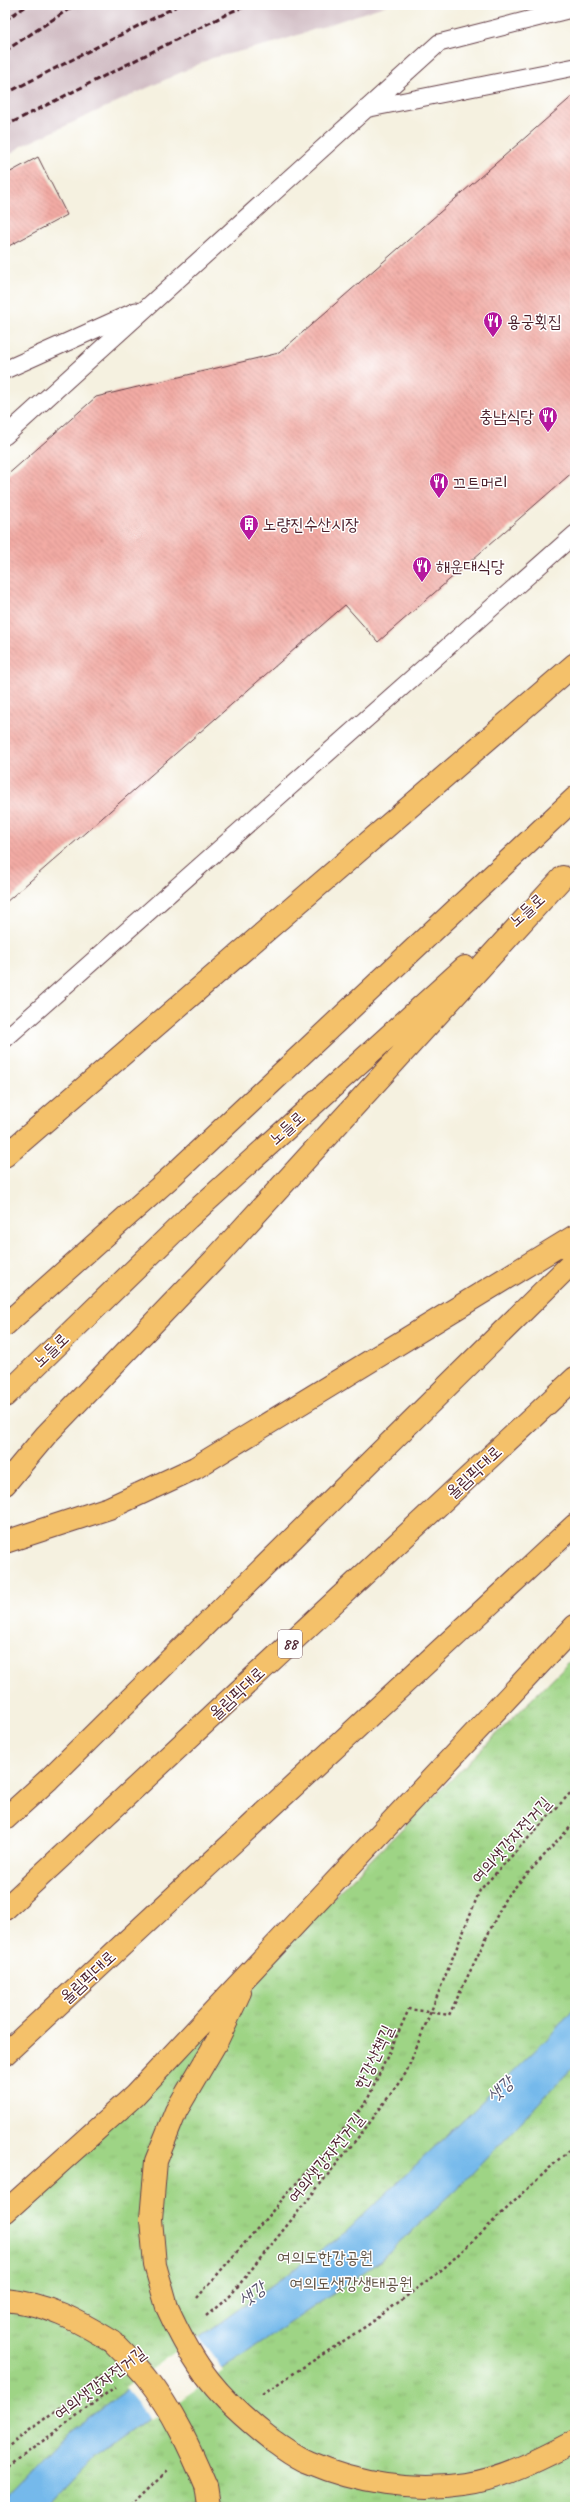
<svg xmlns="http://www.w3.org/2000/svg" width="580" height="2512" viewBox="0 0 580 2512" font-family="Caveat,'Poor Story',sans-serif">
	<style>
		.railway { fill: #d2bec5 }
		.park { fill: url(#park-tufts); stroke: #747a58 }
		.water { fill: #74b9eb; stroke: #5f6c8b }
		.pier { fill: #f5f1e0 }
		.building { fill: url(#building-back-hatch) }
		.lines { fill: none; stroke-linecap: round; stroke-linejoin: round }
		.lane-casing { stroke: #643e46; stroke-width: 19 }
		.primary-casing { stroke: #643e46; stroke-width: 24 }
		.highway-casing { stroke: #643e46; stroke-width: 24 }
		.path { stroke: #643e46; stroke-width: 2.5; stroke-dasharray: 3 3; stroke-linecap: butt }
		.lane { stroke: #fff; stroke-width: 17 }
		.primary { stroke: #f4c16a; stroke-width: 22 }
		.highway { stroke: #f4c16a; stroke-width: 22 }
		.rail { stroke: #4a1f2b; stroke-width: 3; stroke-dasharray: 6 3; stroke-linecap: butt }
		.highway-bridge-casing { stroke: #643e46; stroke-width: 24; stroke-linecap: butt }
		.highway-bridge { stroke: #f4c16a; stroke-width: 22 }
		.labels { text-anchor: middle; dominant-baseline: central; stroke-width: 3; stroke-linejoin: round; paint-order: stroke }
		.shield { fill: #fff; stroke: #80626b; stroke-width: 1 }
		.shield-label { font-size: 16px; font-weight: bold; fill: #4a1f2b }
		.poi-label { font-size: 17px; fill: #4a1f2b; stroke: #fff; text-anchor: start }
		.street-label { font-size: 17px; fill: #4a1f2b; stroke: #fff }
		.park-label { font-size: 17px; fill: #635546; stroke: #fff }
		.water-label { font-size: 18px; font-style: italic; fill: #59556e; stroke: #fff }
	</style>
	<defs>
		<pattern id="park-tufts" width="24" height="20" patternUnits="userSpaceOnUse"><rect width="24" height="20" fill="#9ed485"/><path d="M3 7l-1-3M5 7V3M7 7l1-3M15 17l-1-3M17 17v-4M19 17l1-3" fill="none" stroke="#8ab673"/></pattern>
		<pattern id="building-back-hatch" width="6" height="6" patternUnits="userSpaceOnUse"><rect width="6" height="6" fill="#f3aba4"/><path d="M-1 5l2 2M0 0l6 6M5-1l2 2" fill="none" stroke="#c78b86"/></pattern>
	</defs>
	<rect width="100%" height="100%" fill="#fff"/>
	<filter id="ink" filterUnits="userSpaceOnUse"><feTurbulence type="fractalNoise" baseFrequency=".025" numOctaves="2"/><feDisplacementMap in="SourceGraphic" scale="8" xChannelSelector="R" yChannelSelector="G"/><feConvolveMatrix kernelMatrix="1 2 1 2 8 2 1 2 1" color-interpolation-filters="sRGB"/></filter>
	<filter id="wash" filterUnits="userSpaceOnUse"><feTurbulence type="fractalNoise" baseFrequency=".012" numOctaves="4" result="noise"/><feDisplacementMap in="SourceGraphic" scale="16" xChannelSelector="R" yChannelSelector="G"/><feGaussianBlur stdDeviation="0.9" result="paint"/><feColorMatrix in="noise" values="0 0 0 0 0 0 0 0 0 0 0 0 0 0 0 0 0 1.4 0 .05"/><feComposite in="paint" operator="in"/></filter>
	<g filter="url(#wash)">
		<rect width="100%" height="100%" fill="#f5f1e0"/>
		<!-- railway -->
		<path class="railway" d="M5,5H387L274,43L212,58L22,146L5,157Z"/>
		<!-- park -->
		<path class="park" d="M575,1656V2507H5V2225Z"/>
		<!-- water -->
		<path class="water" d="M575,2007V2065L460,2186L378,2263L95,2456L47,2507H5V2498L70,2431L347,2231L548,2038Z"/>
		<!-- pier -->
		<path class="pier" d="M197,2336L224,2371L151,2420L125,2388Z"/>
		<g id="blocks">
			<!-- building -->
			<path class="building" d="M575,94V470L378,642L345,605L5,903V477L96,397L279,353Z
				M38,157L67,215L5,248V175Z"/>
		</g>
	</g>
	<g filter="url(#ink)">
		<use href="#blocks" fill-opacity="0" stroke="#643e46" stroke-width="1"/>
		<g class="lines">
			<defs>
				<path id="lane" d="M365,109L575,67
					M5,370L136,311
					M5,436L439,43L575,8
					M5,1039L575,534"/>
				<path id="primary" d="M5,1156L575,664
					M5,1325L172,1176L575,798
					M5,1396L188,1218L465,967
					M5,1484L46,1435L214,1260L563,877"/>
				<path id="highway" d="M5,1542L109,1508L195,1468L575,1236
					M5,1819L49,1779L575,1260
					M5,1909L575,1378
					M5,2054L575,1525
					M5,2212L134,2096L575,1626
					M5,2300C48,2304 77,2320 113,2342
					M167,2307L155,2265L151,2219L156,2161L176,2111L217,2041L240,1992
					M272,2440C283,2447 295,2457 308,2462C357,2483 413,2492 465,2484C502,2479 543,2458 575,2441
					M206,2486L209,2507"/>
			</defs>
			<!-- lane casing -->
			<use href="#lane" class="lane-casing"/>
			<!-- primary casing -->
			<use href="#primary" class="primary-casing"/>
			<!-- highway casing -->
			<use href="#highway" class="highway-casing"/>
			<!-- path -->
			<path class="path" d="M197,2298L366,2103L409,2009L449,2015L506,1897L575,1822
				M206,2316L230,2296L368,2125L406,2073L480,1890L575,1788
				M262,2394L371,2323L444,2268L575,2144
				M5,2449L102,2375
				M5,2472L12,2464L115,2387
				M130,2507L167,2471"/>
			<!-- lane -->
			<use href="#lane" class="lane"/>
			<!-- primary -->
			<use href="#primary" class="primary"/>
			<!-- highway -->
			<use href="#highway" class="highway"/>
			<!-- rail -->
			<path class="rail" d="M5,20L28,5
				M5,51L75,5
				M5,94L179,5
				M5,126L233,11L250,5"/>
			<defs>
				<path id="highway-bridge" d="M167,2307C195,2369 218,2398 272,2440
					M113,2342C124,2354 137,2365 147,2378C173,2411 190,2448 206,2486"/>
			</defs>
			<!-- highway-bridge casing -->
			<use href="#highway-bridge" class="highway-bridge-casing"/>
			<!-- highway-bridge -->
			<use href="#highway-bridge" class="highway-bridge"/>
		</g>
	</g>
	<!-- icons -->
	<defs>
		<symbol id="restaurant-pin" viewBox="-11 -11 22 30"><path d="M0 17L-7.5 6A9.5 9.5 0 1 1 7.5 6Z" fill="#b5179e" stroke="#fff"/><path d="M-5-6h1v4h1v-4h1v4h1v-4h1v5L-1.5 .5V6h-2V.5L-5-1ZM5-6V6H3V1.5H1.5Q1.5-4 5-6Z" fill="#fff"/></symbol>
		<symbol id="building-pin" viewBox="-11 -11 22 30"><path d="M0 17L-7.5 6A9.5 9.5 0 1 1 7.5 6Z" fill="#b5179e" stroke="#fff"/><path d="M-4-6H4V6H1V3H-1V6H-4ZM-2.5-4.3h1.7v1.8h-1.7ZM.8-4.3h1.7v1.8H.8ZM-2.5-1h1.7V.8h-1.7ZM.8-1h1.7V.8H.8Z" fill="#fff"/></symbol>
	</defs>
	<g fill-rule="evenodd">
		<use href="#restaurant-pin" x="482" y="310" width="22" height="30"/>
		<use href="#restaurant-pin" x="537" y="405" width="22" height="30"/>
		<use href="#restaurant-pin" x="428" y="471" width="22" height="30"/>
		<use href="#building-pin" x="238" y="513" width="22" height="30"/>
		<use href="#restaurant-pin" x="411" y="555" width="22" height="30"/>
	</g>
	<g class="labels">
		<!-- shield labels -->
		<rect class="shield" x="278" y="1630" width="24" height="28" rx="3"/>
		<g class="shield-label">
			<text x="290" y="1644">88</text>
		</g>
		<!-- poi labels -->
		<g class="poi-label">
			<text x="507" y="321">용궁횟집</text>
			<text x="534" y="416" text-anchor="end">충남식당</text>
			<text x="453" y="482">끄트머리</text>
			<text x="263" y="524">노량진수산시장</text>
			<text x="436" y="566">해운대식당</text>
		</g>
		<!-- street labels -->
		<g class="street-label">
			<text transform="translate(527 910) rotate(-42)">노들로</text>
			<text transform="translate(287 1128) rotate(-42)">노들로</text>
			<text transform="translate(51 1350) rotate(-44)">노들로</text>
			<text transform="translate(474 1472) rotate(-43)">올림픽대로</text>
			<text transform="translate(237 1693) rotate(-43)">올림픽대로</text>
			<text transform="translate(511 1840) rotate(-48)">여의샛강자전거길</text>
			<text transform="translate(88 1977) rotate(-43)">올림픽대로</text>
			<text transform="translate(374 2057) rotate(-65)">한강산책길</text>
			<text transform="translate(326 2158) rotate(-51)">여의샛강자전거길</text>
			<text transform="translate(100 2383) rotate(-37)">여의샛강자전거길</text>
		</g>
		<!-- park labels -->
		<g class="park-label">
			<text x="325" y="2257">여의도한강공원</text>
			<text x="351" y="2283">여의도샛강생태공원</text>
		</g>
		<!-- water labels -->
		<g class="water-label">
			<text transform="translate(500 2089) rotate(-42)">샛강</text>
			<text transform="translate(252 2294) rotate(-36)">샛강</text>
		</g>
	</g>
	<!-- margin -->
	<rect width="580" height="2512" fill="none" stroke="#fff" stroke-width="20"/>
</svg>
